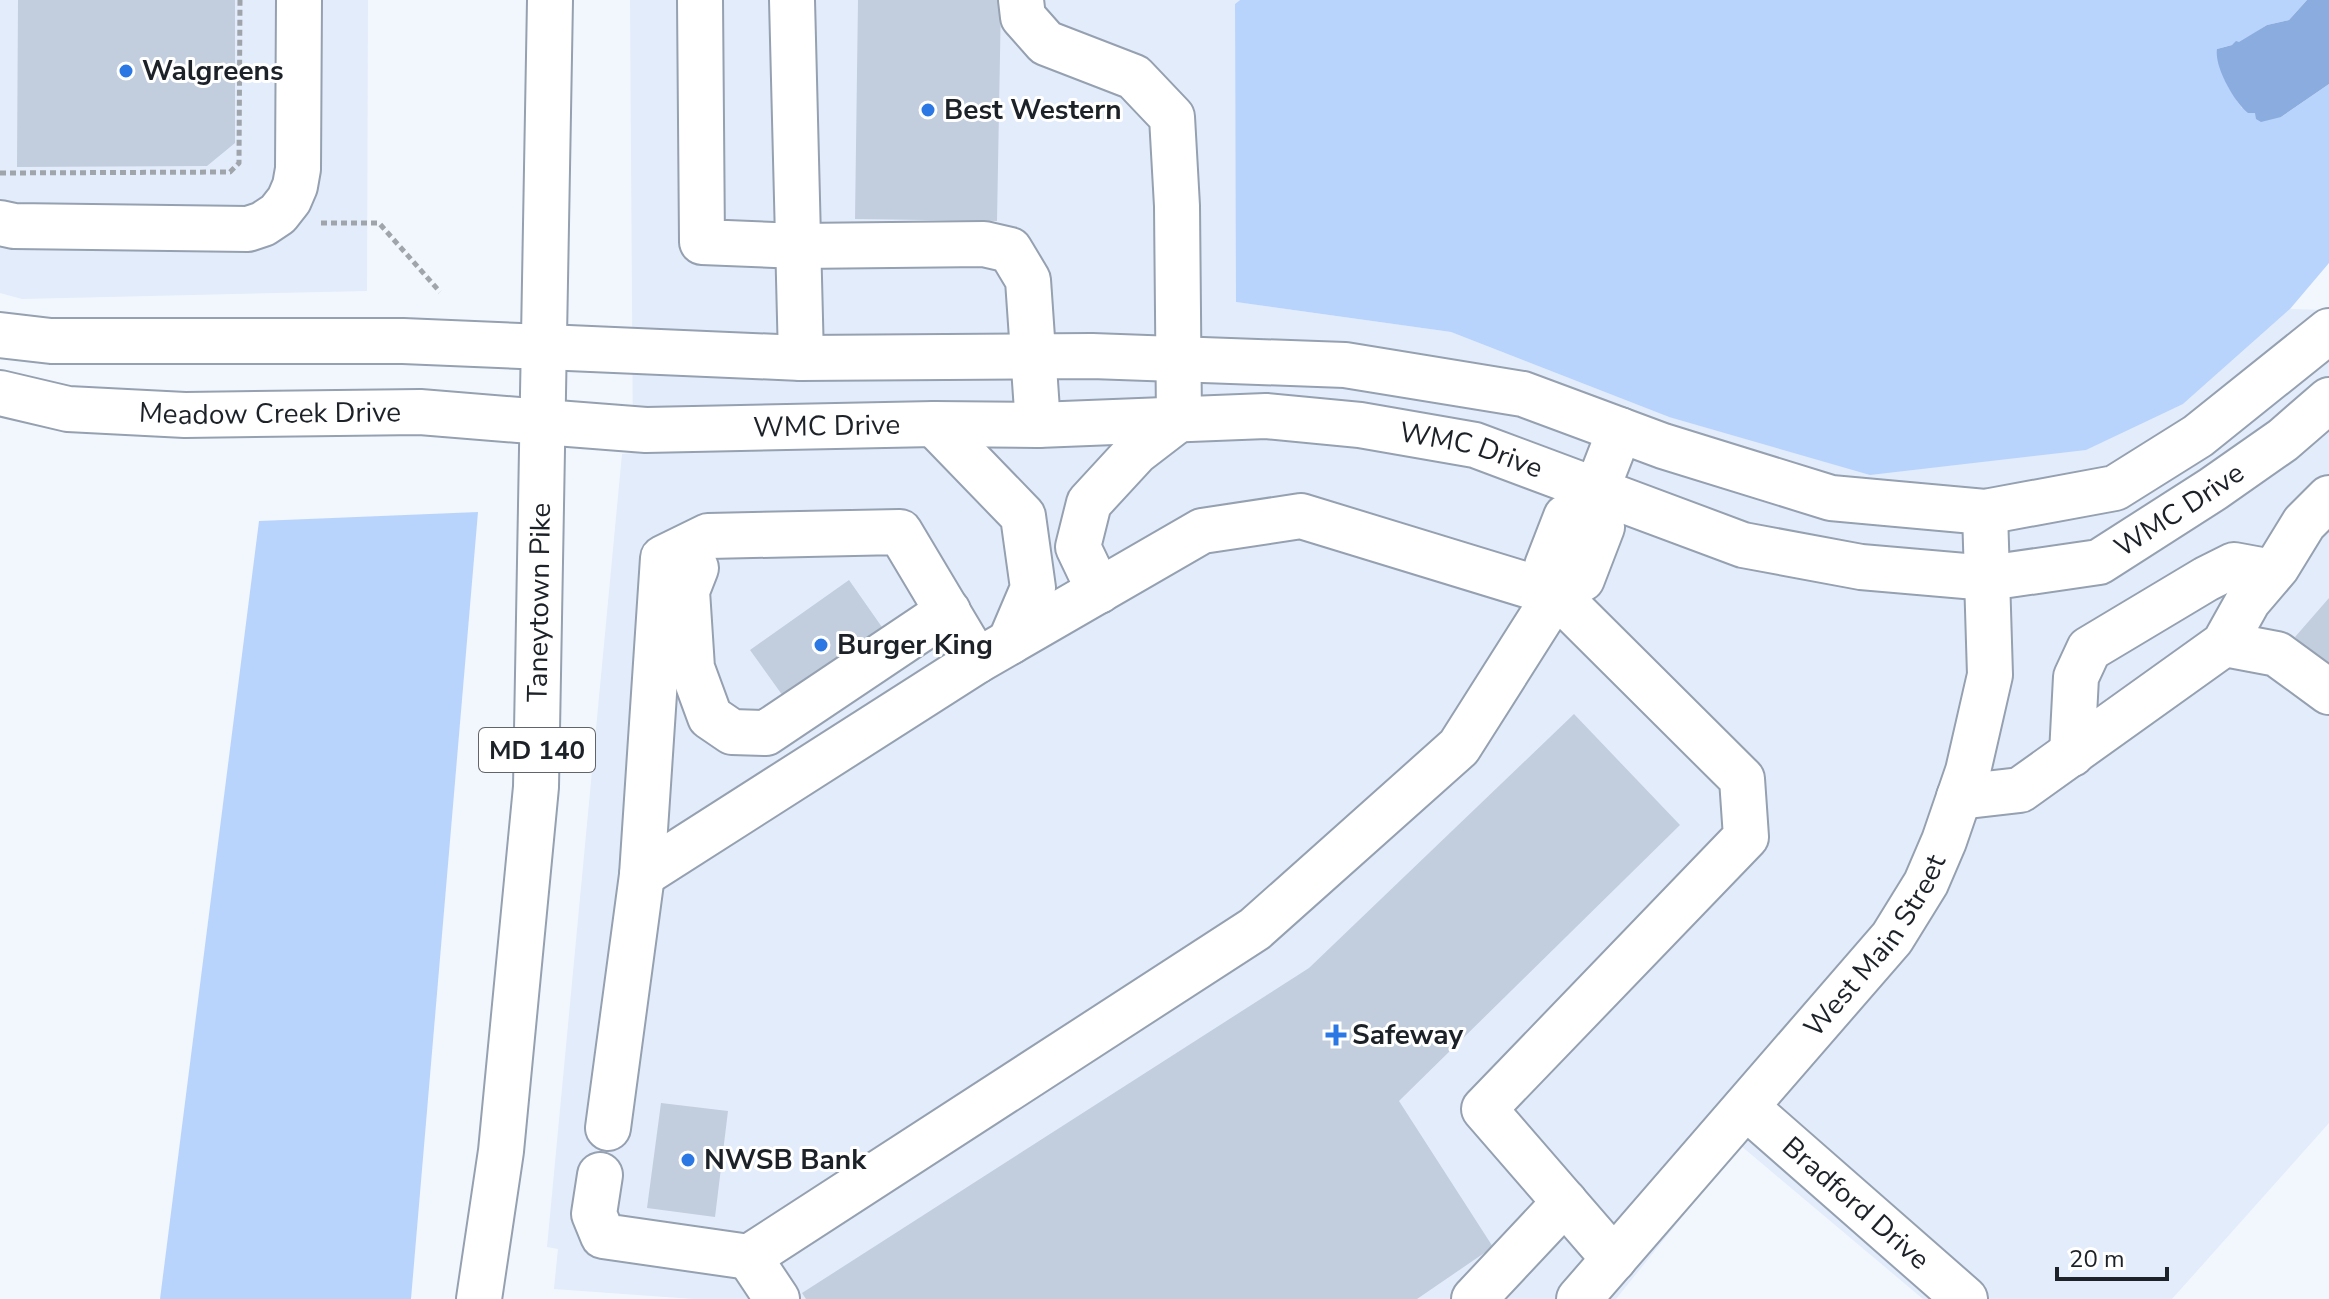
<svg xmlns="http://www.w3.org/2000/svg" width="2329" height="1299" viewBox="0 0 2329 1299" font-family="'Nunito Sans',sans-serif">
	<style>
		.built { fill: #e3ecfb }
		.green { fill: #b9d4fc }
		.water { fill: #8bacde }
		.building { fill: #c2cdde }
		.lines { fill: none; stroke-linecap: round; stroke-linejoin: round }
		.minor-casing { stroke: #95a0b0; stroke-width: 48 }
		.major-casing { stroke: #95a0b0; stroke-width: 48 }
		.highway-casing { stroke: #95a0b0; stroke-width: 48 }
		.path { stroke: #a0a5ac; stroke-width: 5; stroke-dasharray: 6 4; stroke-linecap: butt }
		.minor { stroke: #fff; stroke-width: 44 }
		.major { stroke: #fff; stroke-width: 44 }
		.highway { stroke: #fff; stroke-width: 44 }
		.poi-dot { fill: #2b78e4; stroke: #fff; stroke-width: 3 }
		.labels { text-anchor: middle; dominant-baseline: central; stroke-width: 6; stroke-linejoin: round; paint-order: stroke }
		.shield { fill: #fff; stroke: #616468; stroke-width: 2 }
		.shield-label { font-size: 26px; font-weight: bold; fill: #1d2228 }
		.poi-label { font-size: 28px; font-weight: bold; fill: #1d2228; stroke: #fff; text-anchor: start }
		.street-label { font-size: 28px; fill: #1d2228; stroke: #fff }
	</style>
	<rect width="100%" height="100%" fill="#f2f7fe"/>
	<!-- built -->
	<path class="built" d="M0,0H368L367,291L22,299L0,293Z
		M630,0H1240L1235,4L1237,302L1451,332L1669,417L2183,404L2290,309L2329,310V1123L2172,1299H1923L1740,1145L1616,1299H693L554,1289L558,1249L547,1247L622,454L633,453Z"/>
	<!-- green -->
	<path class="green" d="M1240,0H2307L2289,20L2267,25L2239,43L2217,49C2218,71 2229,90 2242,108L2281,117L2329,84V263L2290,309L2183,404L2086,450L1870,475L1669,417L1451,332L1236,302L1235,4Z
		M478,512L411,1299H160L259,521Z"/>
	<!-- water -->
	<path class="water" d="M2307,0H2329V84L2281,117L2261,122L2256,119L2255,113H2248C2234,102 2214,66 2217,49L2232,45L2236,41L2239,42L2267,25L2289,20Z"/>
	<!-- building -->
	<path class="building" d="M18,0H235V143L207,166L17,167Z
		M858,0H1001L997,221L855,219Z
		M849,580L891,640L793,710L750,650Z
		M2329,598V667L2295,637Z
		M1574,714L1680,825L1399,1101L1493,1247L1417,1299H806L802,1293L1309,968Z
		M661,1103L728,1111L715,1217L647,1208Z"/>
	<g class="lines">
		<defs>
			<g id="minor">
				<path d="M700,0L702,242L799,246L984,244L1010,250L1028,280L1038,425"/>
				<path d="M792,0L801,358"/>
				<path d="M1021,0L1023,17L1046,43L1134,77L1172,117L1177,206L1179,419L1136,452L1089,503L1078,547L1099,591"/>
				<path d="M0,223L14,226L248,229L263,224L278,214L289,200L295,186L298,169L299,0"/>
				<path d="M0,335L51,341H403L545,347"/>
				<path id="s1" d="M0,393L68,409L185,415L420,412L543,422"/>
				<path d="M934,424L1023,516L1033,588L1010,642"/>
				<path d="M696,568L687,591L692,668L710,717L732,732L766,733L948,611"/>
				<path d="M2224,644L2277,654L2329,692"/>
				<path d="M2072,754L2076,677L2089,649L2206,579L2234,565L2272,572"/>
				<path d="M1959,797L2020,790L2224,644L2248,601L2277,567L2304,523L2329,498"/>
				<path d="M642,875L977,661L1202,531L1301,516L1556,594"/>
				<path id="s2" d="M1746,1107L1965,1299"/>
				<path d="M608,1128L642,875L663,558L708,536L900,532L977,661"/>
				<path d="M600,1175L594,1214L603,1236L749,1257L1255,929L1459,747L1556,594L1582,579L1602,527L1590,507"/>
				<path d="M749,1257L777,1299"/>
				<path d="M1614,1259L1484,1109L1746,837L1742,779L1556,594L1547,566L1566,517L1590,507L1620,430"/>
				<path d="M1474,1299L1565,1202"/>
				<path id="s3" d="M1579,1299L1892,938L1926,883L1944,841L1968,771L1990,675L1985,512"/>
			</g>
			<g id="major">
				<path d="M545,347L801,358L1092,356L1345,365L1523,394L1663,446L1831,498L1985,512L2115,488L2198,436L2329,331"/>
				<path id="s4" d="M543,422L646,430L934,424L1038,425L1266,416L1360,425L1475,445L1743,545L1861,567L1988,578L2099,562L2213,489L2283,440L2329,400"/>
			</g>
			<g id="highway">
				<path id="s5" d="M479,1299L501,1151L536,787L550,0"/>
			</g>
		</defs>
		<!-- minor casing -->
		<use href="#minor" class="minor-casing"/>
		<!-- major casing -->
		<use href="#major" class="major-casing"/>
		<!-- highway casing -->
		<use href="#highway" class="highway-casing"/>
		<!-- path -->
		<path class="path" d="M0,173L230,172L239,163L240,0
			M321,223H379L440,292"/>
		<!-- minor -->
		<use href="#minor" class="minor"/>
		<!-- major -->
		<use href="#major" class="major"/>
		<!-- highway -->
		<use href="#highway" class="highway"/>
	</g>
	<!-- markers -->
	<g class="poi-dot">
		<circle cx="126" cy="71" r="8"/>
		<circle cx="928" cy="110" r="8"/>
		<circle cx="821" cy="645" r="8"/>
		<path d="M1332 1023h8v8h8v8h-8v8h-8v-8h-8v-8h8z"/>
		<circle cx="688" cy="1160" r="8"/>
	</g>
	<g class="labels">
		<!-- shield labels -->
		<rect class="shield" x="479" y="728" width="116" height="44" rx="6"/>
		<g class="shield-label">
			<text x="537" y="750">MD 140</text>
		</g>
		<!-- poi labels -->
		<g class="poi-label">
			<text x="142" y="71">Walgreens</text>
			<text x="944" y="110">Best Western</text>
			<text x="837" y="645">Burger King</text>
			<text x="1352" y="1035">Safeway</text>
			<text x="704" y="1160">NWSB Bank</text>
		</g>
		<!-- street labels -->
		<g class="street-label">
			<text stroke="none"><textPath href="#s1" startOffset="272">Meadow Creek Drive</textPath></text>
			<text stroke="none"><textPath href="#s4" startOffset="284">WMC Drive</textPath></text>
			<text stroke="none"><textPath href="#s4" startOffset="932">WMC Drive</textPath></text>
			<text stroke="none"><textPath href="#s4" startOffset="1676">WMC Drive</textPath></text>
			<text stroke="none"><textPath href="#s5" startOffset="700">Taneytown Pike</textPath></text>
			<text stroke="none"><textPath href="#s3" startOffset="462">West Main Street</textPath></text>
			<text stroke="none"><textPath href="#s2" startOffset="146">Bradford Drive</textPath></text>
		</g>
	</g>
	<!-- scale -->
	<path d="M2057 1267v12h110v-12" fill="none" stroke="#1d2228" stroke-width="4"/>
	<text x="2069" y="1267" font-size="24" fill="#1d2228" stroke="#ffffff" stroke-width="6" paint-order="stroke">20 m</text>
</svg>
